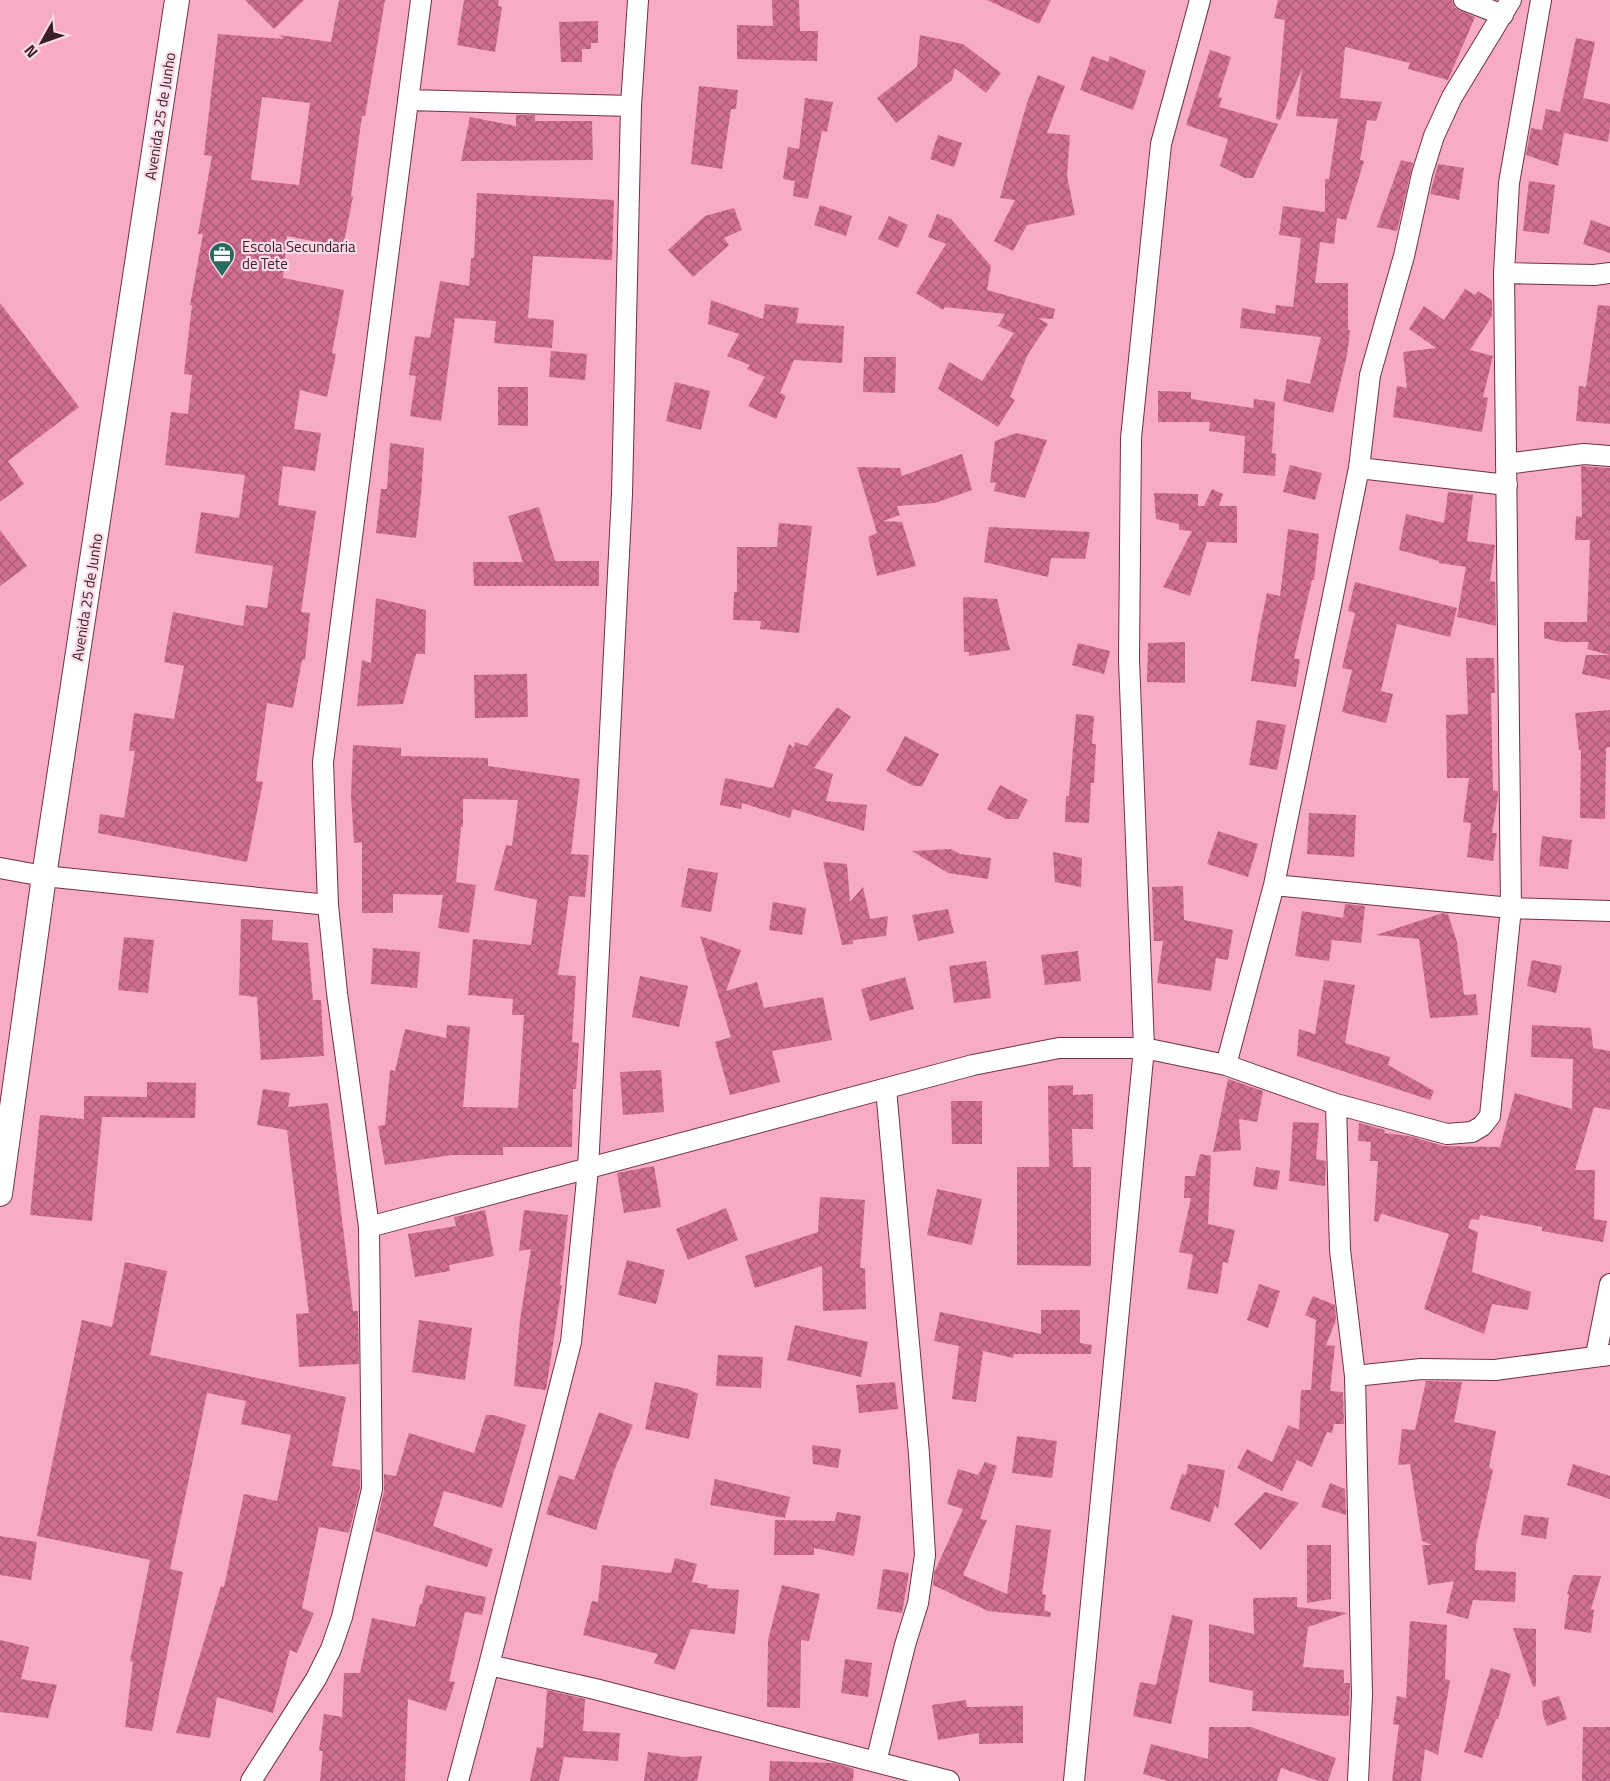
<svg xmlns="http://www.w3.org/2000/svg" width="1610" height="1781" viewBox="0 0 1610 1781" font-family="'Titillium Web',sans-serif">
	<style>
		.building { fill: url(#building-cross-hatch); fill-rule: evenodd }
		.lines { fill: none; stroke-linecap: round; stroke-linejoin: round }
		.minor-casing { stroke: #703049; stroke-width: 22 }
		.tertiary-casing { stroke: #703049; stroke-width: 26 }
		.minor { stroke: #fff; stroke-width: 20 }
		.tertiary { stroke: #fff; stroke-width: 24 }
		.labels { text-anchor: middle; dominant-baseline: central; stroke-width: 4.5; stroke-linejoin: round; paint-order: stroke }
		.street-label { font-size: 15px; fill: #3b1e29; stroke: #fcdbe5 }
		.poi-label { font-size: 15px; fill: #3b1e29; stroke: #fcdbe5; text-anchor: start }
	</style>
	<defs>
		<pattern id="building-cross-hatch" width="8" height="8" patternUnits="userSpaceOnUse" patternTransform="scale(1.5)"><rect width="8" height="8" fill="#d16f93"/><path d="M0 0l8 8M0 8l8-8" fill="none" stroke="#ab5b78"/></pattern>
	</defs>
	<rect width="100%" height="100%" fill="#f8abc5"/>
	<!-- building -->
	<path class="building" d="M245,0H304L274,29Z
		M339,0H385L365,116H362L351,196L353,197L343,247L287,236L283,278L344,290L332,353L336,354L327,397L300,390L294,429L321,433L315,471L283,466L278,505L316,511L301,612L310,613L305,660H302L293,708L267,703L256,781L263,782L247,862L98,833L100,814L124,818L135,751H129L134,713L174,719L184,666L164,662L173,612L243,626L246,605L267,608L273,566L195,553L201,512L239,518L245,475L165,465L171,412L188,414L192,375L184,374L192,305H190L203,234H198L212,156L204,155L218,34L284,39L279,35L331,42ZM262,97L310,103L299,185L251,180Z
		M464,0H499L498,6L502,7L495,52L457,45Z
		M772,0H799L800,31H818L817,61L737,59V25L773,26Z
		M987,0H1051L1039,24Z
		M1278,0H1452L1455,8L1475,17L1448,80L1408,69L1410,63L1345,47L1340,98L1382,102L1376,121L1367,120L1360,160L1364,161L1346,220L1337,218L1334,244L1320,242L1315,283H1348V330H1350L1347,355L1333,413L1283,401L1287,379L1310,384L1321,337L1240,328L1242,308L1275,314L1276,305L1293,307L1301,238L1279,235L1283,206L1325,212V179H1329L1338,119L1296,116L1302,69L1280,120L1276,119L1285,20L1274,18Z
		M598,21V43H591V49H582V62H561L559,22Z
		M920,35L963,44L1001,73L986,93L955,68L952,80L896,123L877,98L917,67Z
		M1576,38L1595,42L1583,98L1610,104V129L1608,142L1564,133L1558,166L1526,155L1531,128L1542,130L1546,109L1560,112Z
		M1210,50L1231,57L1218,97L1222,98L1219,107L1278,124L1253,178H1245L1220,166L1228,139L1186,125Z
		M1092,56L1108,62L1110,56L1146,71L1133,110L1080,90Z
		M1038,75L1065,86L1047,133L1070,135L1067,176L1075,215L1027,225L1013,251L994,241L1015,200L1000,198L1027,103Z
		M699,86L738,90L736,109H731L722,169L691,164Z
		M805,98L833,102L827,132L822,131L808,199L793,196L795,181L783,179L788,147L799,149Z
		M516,115H535V121H592L593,160L461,161L470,117L516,126Z
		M938,135L962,143L954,167L930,159Z
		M1401,160L1413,163L1397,231L1377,227Z
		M1438,164L1464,168L1459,200L1430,194Z
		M1529,181L1555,185L1549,234L1523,231Z
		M477,193L614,200L612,260L533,256L528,318L554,320L552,348L494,343L496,321L455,318L441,421L410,416L416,376L409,375L415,336L430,338L440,281L469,286L471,258H474Z
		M820,205L852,216L846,236L814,225Z
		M734,208L742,230L724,238L729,245L693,277L668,250L705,216Z
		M937,214L951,219L991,266L987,290L1055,309L1053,319L1038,318L1048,324L1028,354L1010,397L1015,400L998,427L938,389L949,362L982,381L1014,333L998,326L1005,314L945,307L943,310L916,293L946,244L928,237Z
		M889,216L908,225L898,248L878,239Z
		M1591,220L1610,227V253L1583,244Z
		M1465,289L1475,295L1478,291L1492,300V316L1470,350L1493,356L1483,397L1488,398L1482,432L1393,417L1397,386L1407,388L1403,352L1436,348L1409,329L1424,306L1444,320Z
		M711,300L763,319L765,304L799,308L796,323L844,326L842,363L794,360L780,393L786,396L776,419L748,406L765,377L747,369L750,365L727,356L739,334L708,324Z
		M0,303L79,407L8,461L24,484L0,502Z
		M1598,305L1610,306V424L1576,421L1579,386L1586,387Z
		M551,351L587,354L585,380L549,377Z
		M864,357H896L895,393L863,392Z
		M675,382L710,391L701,430L666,421Z
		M498,387H528V426L498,425Z
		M1158,391L1191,392V399L1253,408L1254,399L1275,402L1272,453L1276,454L1275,476L1243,473L1245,436L1209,431L1210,422H1158Z
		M1016,433L1047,440L1025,498L994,491L996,482L990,483L995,441Z
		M390,443L424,448L421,494L416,538L376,533L381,489H387Z
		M962,454L972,490L935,503L897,506L900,515L883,521L902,522L916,566L877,576L868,537L877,533L857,467L900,468L902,476Z
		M1290,465L1322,473L1315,500L1283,492Z
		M1581,466L1610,468V655L1587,649L1589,642H1561L1544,638V622H1587L1590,540H1575L1576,516L1582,517Z
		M1212,489L1223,494L1219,506H1237V543L1207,542L1190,596L1163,587L1192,531L1179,530V524L1156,519L1154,493L1198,494V506H1204Z
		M1448,492L1473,495L1467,541L1495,545L1490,581L1495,582L1496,626L1457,617L1466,567L1439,563V561L1399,550L1406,514L1444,523Z
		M539,507L555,561H599V586H474L473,562H523L508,516Z
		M779,523L812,526L799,633L760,629L761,621L733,620L734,592H737V547H777Z
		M989,527L1090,532L1085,559L1051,558L1048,577L984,562Z
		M1288,529L1319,534L1314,580H1312L1294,659H1300L1296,687L1251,681L1258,636L1267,593L1280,596Z
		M0,530L27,566L0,586Z
		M1355,582L1457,608L1450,637L1397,624L1381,691L1393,694L1386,723L1342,712L1352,670L1342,668L1355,613L1348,611Z
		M965,597L997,599L1010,650L969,656V652H964L963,598Z
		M376,598L426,610L425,654H416L403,704L357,706L362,660L371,663Z
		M1185,642V683L1147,682L1148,643Z
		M1078,643L1110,651L1104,674L1072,665Z
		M1586,655H1610V680L1582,674Z
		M1466,658H1494L1495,693H1491L1493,790L1498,791V796L1492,833H1497L1493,861L1467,857L1471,823L1463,822L1469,778H1447L1446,715L1468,714Z
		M527,674L528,717L475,718L474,675Z
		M837,707L851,717L814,768L833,774L826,801L867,805L864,831L793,809L790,818L742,803L741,809L720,805L725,778L773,788L789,744L794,748L795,742L807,746Z
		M1610,710V747L1606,748L1605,819L1580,818L1581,750H1579L1575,713Z
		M1076,714L1094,716L1092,744H1096L1094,783H1091L1089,823L1065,822L1066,796H1069Z
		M1257,720L1286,725L1277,770L1249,765Z
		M905,736L939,754L922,786H914L886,771Z
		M353,745L401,748V756L488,758V766L580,779L571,854L589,855L585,897L569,896L558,975L576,976L572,1042L579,1043L576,1089H573L572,1147H503V1155H452L385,1165L378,1126L385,1125L390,1070L395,1071L405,1029L446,1038L447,1025L470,1027L463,1107L518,1108L524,1015H512L513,999L468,995L473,939L531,945L537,900L494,890L506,845L512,846L518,800L463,799V827H461L456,882L476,885L469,933L438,928L443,895L393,894V913H362V842L354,843L351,796Z
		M1000,785L1028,800L1018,819H1006L987,809Z
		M1309,813L1356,815L1354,857L1307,854Z
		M1218,831L1258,844L1248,877L1207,864Z
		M1542,836L1572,840L1568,869L1539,866Z
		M951,849L960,854L991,858L988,879L948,873L912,851Z
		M1053,852L1082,858L1081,887L1055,882Z
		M823,862L847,864L850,902L863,887L870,919L888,916L886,936L853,940V944L842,945Z
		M688,868L718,873L711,912L681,907Z
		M1183,886L1184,920L1233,930L1228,960L1216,958L1211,991L1157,983L1163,941H1154L1152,887Z
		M773,902L806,908L802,935L769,930Z
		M1345,904L1365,906L1361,943L1332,940L1329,961L1295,956L1302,911L1343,918Z
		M948,909L954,933L918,941L912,915Z
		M1443,913L1448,914L1457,942L1464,995L1476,994L1478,1015L1430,1018L1419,939L1376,935Z
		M241,919L273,920L272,940L308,943L313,1000H321L324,1056L261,1060L257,997L239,995Z
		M700,936L741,950L726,991L757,982L764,1008L823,997L832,1040L772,1051L780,1082L730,1095L715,1042L731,1037Z
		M124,937L154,940L148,993L118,990Z
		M373,948L420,952L417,988L371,984Z
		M1078,951L1081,981L1045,985L1041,955Z
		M1532,960L1562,966L1556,993L1527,986Z
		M986,961L991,998L954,1003L949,966Z
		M640,976L688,986L679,1027L632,1017Z
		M905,977L914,1009L870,1021L861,989Z
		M1324,980L1355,985L1345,1043L1390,1057L1388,1065L1434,1091L1430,1100L1297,1056L1299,1029L1315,1034Z
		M1532,1025L1591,1028L1593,1048L1610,1051V1110L1594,1107L1575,1170H1595L1594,1219L1607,1221L1603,1242L1542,1231V1227L1480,1215L1479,1220L1471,1219L1468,1228L1478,1232L1472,1272L1531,1292L1528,1310L1492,1304L1484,1334L1424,1309L1449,1234L1382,1214L1386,1203L1378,1222L1374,1221L1378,1161H1370L1371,1142L1358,1141L1359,1123L1385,1130L1384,1133L1409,1136L1444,1146L1500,1147L1515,1093L1572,1109L1573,1059L1531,1057Z
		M661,1070L664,1112L623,1115L620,1072Z
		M1228,1079L1263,1091L1257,1122L1239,1119L1241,1150L1213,1152Z
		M147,1082L196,1083L195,1118L102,1117L92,1221L30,1215L40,1115L84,1119V1096L147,1097Z
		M1073,1085V1095L1093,1094V1129H1072L1073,1167H1091V1266L1017,1265V1167H1049L1048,1086Z
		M263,1089L290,1093L288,1107L328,1103L353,1311H358L359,1364L299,1367L296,1314L309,1313L287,1130L257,1125Z
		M951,1101H982V1144H952Z
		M1293,1122L1319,1123L1316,1159L1326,1161L1325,1186L1289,1181Z
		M1200,1154L1211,1156L1208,1224L1235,1230L1228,1263L1223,1262L1218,1294L1187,1289L1193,1255L1179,1252L1191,1198H1184L1185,1176H1195Z
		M654,1166L661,1207L624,1213L617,1173Z
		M1256,1167L1280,1171L1277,1190L1253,1186Z
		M937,1189L982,1199L972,1245L927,1235Z
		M820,1197L865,1200L860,1268H865L866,1309L823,1311L822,1266L755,1288L745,1256L818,1232Z
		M726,1208L738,1240L688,1260L676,1229Z
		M485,1210L494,1256L449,1265L450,1271L415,1277L408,1234L456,1226L454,1217Z
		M524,1210L568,1215L560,1285H562L546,1390L514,1386L520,1320L531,1249L519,1251Z
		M627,1260L665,1270L656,1304L618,1295Z
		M125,1262L167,1271L150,1355L346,1397L332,1466L360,1470V1488L349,1533L319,1527L302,1608L314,1613L297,1653L290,1650L273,1713L217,1697L210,1738L176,1733L221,1586L224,1587L244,1494L277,1501L291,1435L241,1424L246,1401L207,1393L170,1569L183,1572L152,1731L125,1727L133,1662L130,1661L150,1560L37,1536L82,1320L112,1327Z
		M1259,1284L1280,1291L1268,1328L1247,1320Z
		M1313,1296L1335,1305L1336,1320L1326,1345L1335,1346L1330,1391L1343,1392L1344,1424H1334L1332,1433L1327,1432L1312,1467L1297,1460L1282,1491L1237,1468L1247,1449L1272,1462L1288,1425L1299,1430L1301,1390H1311L1316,1320L1305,1315Z
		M1041,1310H1080V1343L1092,1345L1091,1354H1014L1013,1358L983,1351L976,1402L952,1399L959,1346L934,1341L940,1312L1041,1334Z
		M419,1320L472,1328L465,1380L412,1372Z
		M795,1325L868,1342L861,1377L787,1360Z
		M718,1355L763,1357L761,1388L716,1386Z
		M1426,1381L1462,1382L1454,1422L1496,1431L1489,1467L1493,1470L1476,1545L1475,1570L1516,1572L1515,1602L1473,1600L1468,1619L1446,1613L1454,1581L1428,1585L1422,1545H1432L1422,1541L1410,1464L1398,1465L1402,1429L1415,1430Z
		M655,1382L688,1389L698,1394L689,1439L645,1429Z
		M895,1382L898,1409L859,1413L856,1385Z
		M599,1412L633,1425L614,1471L596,1530L546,1514L559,1475L574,1480Z
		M486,1415H494L526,1425L502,1508L444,1491L433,1526L493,1549L487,1567L375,1531L384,1491V1474L396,1476L409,1433L474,1453Z
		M1017,1436L1057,1441L1052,1478L1012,1473Z
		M812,1445L841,1449L838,1468L813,1464Z
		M985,1462L997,1466L980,1519L987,1520L963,1575L1007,1594L1016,1525L1051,1530L1042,1594L1046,1595L1044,1610L1051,1613L1050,1617L988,1611L933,1585L934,1573L963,1509L947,1504L958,1469L978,1475Z
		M1188,1464L1225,1470L1218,1509L1215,1505L1210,1522L1170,1509L1182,1474L1186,1475Z
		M1573,1464L1610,1476V1499L1567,1485Z
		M715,1479L790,1497L785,1518L710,1505Z
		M1330,1483L1345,1489L1346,1515L1321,1507Z
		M1265,1492L1299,1503L1261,1550L1234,1524Z
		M837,1512L861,1516L854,1556L814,1548V1555H774L775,1520L835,1521Z
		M1524,1515L1549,1518L1546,1539L1521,1535Z
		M0,1536L37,1542L31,1580L0,1575Z
		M1307,1545H1331V1599L1307,1603Z
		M675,1558L697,1564L692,1582L708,1585L707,1588L739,1590L735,1634L691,1629L675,1670L654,1663L658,1654L583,1635L592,1601L598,1602L602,1565L671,1573Z
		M883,1569L909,1573L902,1613L877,1609Z
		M1573,1575L1601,1576L1591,1609L1594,1610L1591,1633L1564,1629L1569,1595L1567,1594Z
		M426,1585L486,1597L482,1615L465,1612L449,1681L455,1682L446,1711L408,1699L405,1781H320L323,1751H319L324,1714L342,1717L344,1673H360L372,1618L415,1627L420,1604H422Z
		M782,1585L820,1594L809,1641L801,1640L800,1708L767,1707L768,1640Z
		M1297,1597V1607L1348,1613L1308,1627L1303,1667L1344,1670V1683H1350L1349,1716L1252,1711L1253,1691L1209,1682V1624L1254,1634L1253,1598Z
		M1172,1615L1193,1620L1171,1724L1133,1716L1140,1682L1156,1685Z
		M1410,1621L1447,1625L1445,1679L1450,1680L1438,1755L1425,1749L1421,1781H1392L1399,1725L1393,1724L1397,1696L1406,1698Z
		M1513,1628L1536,1629V1686L1533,1687Z
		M0,1640L29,1647L21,1679L57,1685L48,1718L0,1712Z
		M845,1659L872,1663L868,1697L841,1693Z
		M1491,1668L1511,1674L1498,1719H1496L1482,1758L1464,1752Z
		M547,1690L585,1699L583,1731L620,1733L618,1761L564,1757L559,1781H530L537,1747L543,1748Z
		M1559,1696L1567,1719L1547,1726L1543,1715L1542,1701Z
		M966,1700L967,1707L1023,1706V1743L979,1744V1733L938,1740L932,1705Z
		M1209,1727H1251L1336,1758L1328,1781H1319L1281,1768L1277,1781H1168L1143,1774L1151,1744L1208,1759Z
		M1583,1727H1610V1781H1582Z
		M648,1752L682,1757L702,1756L697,1781H644Z
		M770,1761L834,1763L854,1769L853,1781H769Z"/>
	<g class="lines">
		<defs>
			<path id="minor" d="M1464,0L1503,15
				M408,100L631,106
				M1504,273L1594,275L1610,273
				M1506,464L1584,454L1610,456
				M1359,468L1507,485
				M0,868L44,876L328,905
				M1274,885L1511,908L1610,911
				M1226,1065L1274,885L1359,468L1370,375L1404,256L1422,174L1434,136L1452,97L1511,0
				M1336,1104L1340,1250L1355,1376L1362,1695L1358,1781
				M369,1227L973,1065L1059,1048H1144L1226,1065L1336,1104L1447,1134L1472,1132L1482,1126L1490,1116L1511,908L1504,273L1509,183L1541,0
				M1596,1355L1610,1284
				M1355,1376L1421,1369L1495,1370L1610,1355
				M489,1665L595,1689L949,1781
				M876,1762L905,1645L918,1603L925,1555L919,1454L886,1089
				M251,1781L316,1679L331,1649L342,1617L372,1489L369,1227L337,993L328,905L323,762L421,0
				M458,1781L489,1665L571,1342L588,1169L622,494L631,106L638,0
				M1074,1781L1144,1048L1129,660L1131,438L1161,144L1200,0"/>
			<path id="tertiary" d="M0,1194L44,876L177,0"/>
		</defs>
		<!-- minor casing -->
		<use href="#minor" class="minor-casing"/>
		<!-- tertiary casing -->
		<use href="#tertiary" class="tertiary-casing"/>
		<!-- minor -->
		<use href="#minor" class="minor"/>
		<!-- tertiary -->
		<use href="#tertiary" class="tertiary"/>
	</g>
	<!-- icons -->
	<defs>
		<symbol id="office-pin" viewBox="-11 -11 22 30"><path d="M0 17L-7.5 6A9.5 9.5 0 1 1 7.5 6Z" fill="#276b5e" stroke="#fcdbe5"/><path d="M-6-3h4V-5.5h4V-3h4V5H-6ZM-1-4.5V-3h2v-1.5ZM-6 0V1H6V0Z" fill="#fff"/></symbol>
	</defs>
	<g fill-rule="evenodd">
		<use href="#office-pin" x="207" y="240" width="30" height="40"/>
	</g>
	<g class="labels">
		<!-- street labels -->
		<g class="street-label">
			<text transform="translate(160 116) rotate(-81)">Avenida 25 de Junho</text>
			<text transform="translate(87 597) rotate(-81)">Avenida 25 de Junho</text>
		</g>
		<!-- poi labels -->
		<g class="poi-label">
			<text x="242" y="246">Escola Secundaria<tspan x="242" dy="17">de Tete</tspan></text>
		</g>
	</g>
	<!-- north arrow -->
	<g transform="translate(42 42) rotate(230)" stroke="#fcdbe5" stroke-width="4.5" paint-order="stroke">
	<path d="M0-4.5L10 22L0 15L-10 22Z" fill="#3b1e29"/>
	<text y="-9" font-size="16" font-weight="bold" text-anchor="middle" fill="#3b1e29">N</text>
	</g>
</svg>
